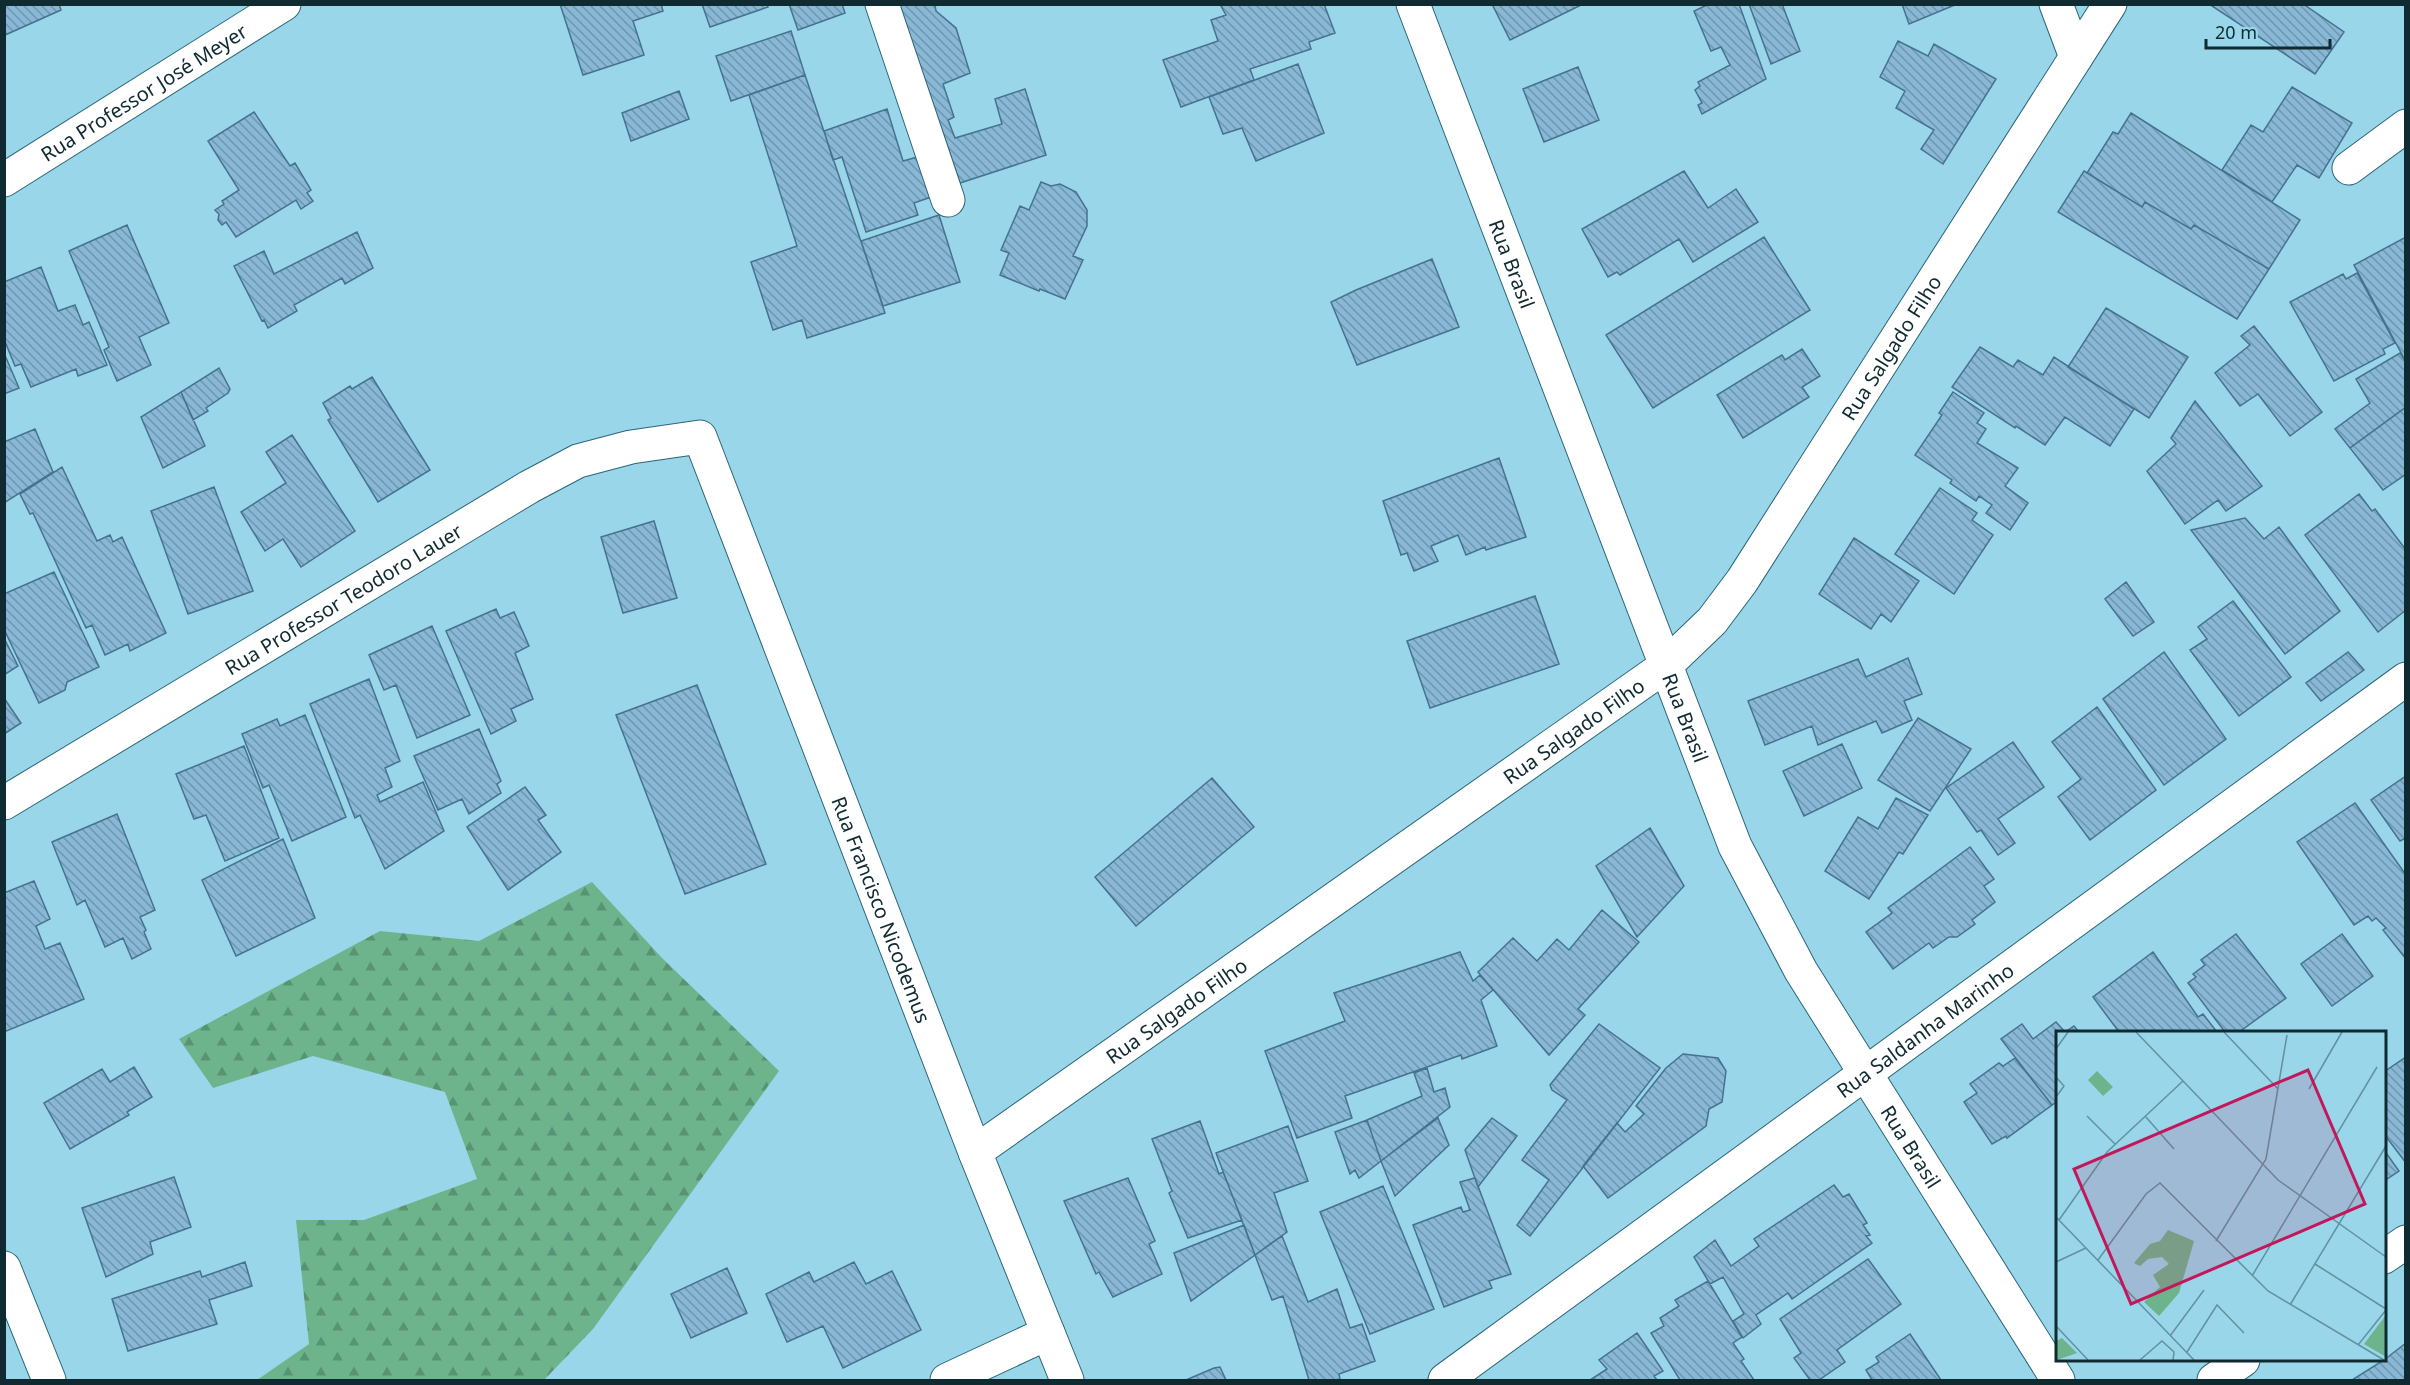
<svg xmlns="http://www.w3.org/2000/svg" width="2410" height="1385" viewBox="0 0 2410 1385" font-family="'Noto Sans',sans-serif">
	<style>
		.forest { fill: url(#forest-firs) }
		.building { fill: url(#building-back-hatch); stroke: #45728f; stroke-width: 1.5 }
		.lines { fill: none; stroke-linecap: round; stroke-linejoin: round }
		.minor-casing { stroke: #2b6778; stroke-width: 35 }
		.tertiary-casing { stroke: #2b6778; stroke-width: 35 }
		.minor { stroke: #fff; stroke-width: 33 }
		.tertiary { stroke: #fff; stroke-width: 33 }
		.labels { text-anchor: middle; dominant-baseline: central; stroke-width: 4.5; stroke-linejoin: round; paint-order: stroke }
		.street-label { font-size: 20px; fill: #102a31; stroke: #99d6e9 }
		.inset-road { fill: none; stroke: #62919f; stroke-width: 1.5 }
		.view { fill: #c2185b; fill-opacity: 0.15; stroke: #c2185b; stroke-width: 3 }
		.inset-edge { fill: none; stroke: #102a31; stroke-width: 3 }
	</style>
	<defs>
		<pattern id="forest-firs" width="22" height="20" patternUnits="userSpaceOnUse" patternTransform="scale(1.5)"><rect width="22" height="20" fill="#6db48d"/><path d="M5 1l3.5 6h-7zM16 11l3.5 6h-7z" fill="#589374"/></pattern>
		<pattern id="building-back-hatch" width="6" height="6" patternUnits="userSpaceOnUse" patternTransform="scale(1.5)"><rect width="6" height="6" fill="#89b8d7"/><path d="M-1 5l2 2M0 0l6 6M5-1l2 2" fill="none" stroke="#6f96af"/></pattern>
	</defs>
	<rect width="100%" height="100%" fill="#99d6e9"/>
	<!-- forest -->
	<path class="forest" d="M592,882L662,958L779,1071L593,1329L544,1380H257L309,1344L296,1220H364L477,1179L445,1092L313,1056L213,1088L179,1039L380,931L479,941Z"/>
	<!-- building -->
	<path class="building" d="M4,4H59L61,10L5,35Z
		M560,4H661L663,11L633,21L644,55L583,75Z
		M702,4H767L768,7L710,27Z
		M789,4H842L845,13L798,30Z
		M899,4L935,5L936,11L956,28L970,73L943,84L954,117L948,120L955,138L1002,124L995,99L1025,89L1046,155L960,183Z
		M1225,4H1324L1335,33L1309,42L1311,49L1250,69L1254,80L1181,107L1163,60L1218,41L1211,20L1226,15L1221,6Z
		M1492,4H1583L1510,40Z
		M1709,4H1739L1766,79L1702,114L1698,105L1702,103L1695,90L1700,86L1698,82L1730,65L1721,47L1711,51L1694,11Z
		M1749,4H1782L1800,51L1771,64Z
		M1902,4H1957L1909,24Z
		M2209,4H2303L2344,32L2315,74Z
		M791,31L805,75L731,101L716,56Z
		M1898,41L1928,56L1934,44L1996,79L1943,164L1921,149L1934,130L1896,108L1905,91L1880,77Z
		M1298,64L1324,133L1256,161L1242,128L1223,134L1209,97Z
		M1578,67L1599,120L1544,142L1523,89Z
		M805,75L885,313L807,338L802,320L773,330L751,262L797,246L749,95Z
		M2292,87L2352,123L2319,178L2297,165L2272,202L2222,170L2251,125L2263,132Z
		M679,91L689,119L631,141L622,113Z
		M887,109L903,161L921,156L934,196L914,203L918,215L866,232L842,157L833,160L824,131Z
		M254,112L290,166L295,163L311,190L307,193L313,201L301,209L296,200L236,237L226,222L222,225L218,220L219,214L215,210L224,204L222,201L239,190L208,141Z
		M2131,113L2300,220L2269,269L2194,225L2191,229L2145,202L2142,207L2087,173L2113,132L2118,134Z
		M1684,171L1708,208L1736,189L1758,222L1693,262L1679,239L1620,275L1617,272L1608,277L1582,229Z
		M2084,171L2142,207L2145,202L2191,229L2194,225L2269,269L2237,319L2058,212Z
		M1041,182L1051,186L1060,184L1076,192L1087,210V226L1073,256L1083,260L1065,299L1040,289L1039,291L1000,275L1009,253L1001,250L1020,206L1029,210Z
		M939,215L960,282L883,306L861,241Z
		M127,225L169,323L139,337L151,365L117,381L104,350L109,347L69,251Z
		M357,232L373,268L345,284L342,278L294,305L297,311L268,328L264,320L262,321L234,266L264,251L274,274Z
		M1764,237L1810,310L1653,408L1606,335Z
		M2406,237V362L2354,265Z
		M1432,259L1459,327L1357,365L1331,302L1356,290Z
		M41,267L58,311L75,305L83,325L89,322L107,365L78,376L76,369L31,387L21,364L15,366L4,339V282Z
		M2357,273L2395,343L2383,349L2385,354L2334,381L2290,302L2343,274L2346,279Z
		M2106,308L2188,357L2149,418L2068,367Z
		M2254,326L2322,412L2290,436L2258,394L2240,406L2215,373L2250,345L2241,336Z
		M1980,347L2013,367L2018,360L2043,375L2054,357L2134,409L2110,446L2065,417L2045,445L2016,426L2015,428L1952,387Z
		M1802,349L1820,376L1802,387L1809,397L1743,438L1717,395L1782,355L1785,360Z
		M4,353L19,388L4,394Z
		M2400,353L2406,362V407L2350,448L2335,429L2370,403L2356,379Z
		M219,368L230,389L228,393L206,408L208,411L193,420L181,392Z
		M372,377L430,470L378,502L328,420L331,418L323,403L350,386L352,389Z
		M181,392L205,446L163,468L141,417Z
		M1953,392L1984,413L1977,423L1986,429L1977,443L2018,468L2005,486L2028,503L2010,530L1986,513L1992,505L1979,496L1976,501L1950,483L1952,480L1915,455L1942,415L1939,413Z
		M2195,401L2262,486L2226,511L2218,500L2185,524L2147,471L2176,444L2171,438Z
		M2406,407V474L2383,490L2350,448Z
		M35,429L53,472L4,503V442Z
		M292,435L355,531L301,567L283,539L265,551L241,512L286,483L266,452Z
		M1499,458L1526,537L1486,550L1485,547L1466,555L1458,535L1431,546L1438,561L1414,571L1407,553L1401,555L1383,501Z
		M62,467L97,541L110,535L113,542L122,537L166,633L130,651L128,644L105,655L92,625L86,628L33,513L30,514L20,494Z
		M214,487L253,591L188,614L151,511Z
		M1940,488L1977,513L1972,520L1993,535L1954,594L1895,554Z
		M2359,494L2372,511L2375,509L2406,550V610L2378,632L2305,535Z
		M2245,518L2264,539L2279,527L2340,611L2285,654L2191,530Z
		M654,521L677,598L623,613L601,537Z
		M1854,538L1919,581L1891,622L1881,614L1871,629L1819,594Z
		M54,572L99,667L67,682L65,690L39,703L4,629V594Z
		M2126,582L2154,622L2133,636L2105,599Z
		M1535,596L1559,664L1430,708L1407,641Z
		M2233,601L2291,677L2239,716L2190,650L2207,639L2198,627Z
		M496,609L500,618L514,612L529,646L515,653L533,699L511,709L516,721L491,734L446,631Z
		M432,626L470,715L417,738L396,685L384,690L369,655Z
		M4,638L18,666L4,675Z
		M2164,652L2226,739L2164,785L2103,699Z
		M2348,652L2364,670L2321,701L2306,683Z
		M1908,658L1922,694L1904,701L1912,720L1882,733L1876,721L1818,745L1812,726L1765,745L1748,701L1858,659L1866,677Z
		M369,679L400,761L385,768L392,787L377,795L380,802L423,782L444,831L385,869L360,815L355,818L310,704Z
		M697,685L766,864L685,894L616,715Z
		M4,698L21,723L4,734Z
		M2097,707L2156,790L2090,840L2058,797L2081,779L2052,742Z
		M305,715L346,817L292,841L269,785L263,788L242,734L277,719L280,726Z
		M1918,718L1971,749L1930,811L1878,780Z
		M479,729L501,781L497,784L501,793L469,814L462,799L438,810L414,756Z
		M2013,742L2044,787L1998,819L2015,843L1998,855L1981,830L1977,832L1946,788Z
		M1842,744L1862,788L1804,816L1783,771Z
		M244,746L279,838L225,861L206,815L194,819L176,774Z
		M2406,776V838L2400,841L2371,800Z
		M1212,778L1254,827L1136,926L1095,877Z
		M525,787L546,815L538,820L561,852L508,890L467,827Z
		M1896,798L1928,815L1903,854L1899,852L1869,899L1825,871L1858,817L1878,829Z
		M2355,803L2406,875V959L2383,930L2386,928L2376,918L2372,921L2368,916L2354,925L2297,842Z
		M117,814L155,910L140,917L146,930L144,932L151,949L132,959L123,938L105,947L85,900L77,905L52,842Z
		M1650,828L1684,886L1637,937L1596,866Z
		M283,839L315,918L236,956L202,880Z
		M1970,847L1994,879L1984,886L1995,902L1972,920L1975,924L1957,937H1949L1933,948L1929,943L1893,969L1866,932L1892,913L1888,908Z
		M34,881L50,919L36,926L45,949L60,943L84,999L4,1032V893Z
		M1602,910L1639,942L1578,1009L1585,1015L1549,1055L1478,972L1513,938L1537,961L1557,939L1569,950Z
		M2236,934L2286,998L2239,1032H2225L2188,983L2196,977L2193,974L2205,965L2201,960Z
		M2342,934L2373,976L2332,1006L2301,964Z
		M1460,952L1473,981L1480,975L1493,990L1481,1000L1497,1046L1462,1059L1461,1055L1345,1096L1352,1118L1297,1138L1265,1051L1345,1021L1334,993Z
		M2153,952L2198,1017L2203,1014L2217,1032H2119L2093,997Z
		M2056,1022L2065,1032L2074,1026L2079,1032H2058V1101L2052,1105L2001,1039L2022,1024L2033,1039Z
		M1599,1024L1660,1068L1530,1236L1517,1225L1549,1180L1522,1160L1567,1100L1552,1090L1550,1085Z
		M1683,1054L1718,1058L1726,1071L1722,1102L1709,1109L1706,1126L1608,1198L1583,1166L1617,1123L1625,1132L1644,1114L1636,1106L1666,1068Z
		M2406,1057V1163L2384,1134V1072Z
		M2015,1058L2052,1105L2007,1138L2006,1136L1992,1144L1964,1102L1977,1093L1970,1084L1999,1063L2003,1066Z
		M134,1067L152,1097L127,1112L129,1115L70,1149L44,1103L102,1069L110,1082Z
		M1427,1068L1434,1092L1445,1088L1450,1107L1381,1161L1367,1120L1422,1096L1414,1073Z
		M1438,1118L1449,1145L1395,1196L1381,1161Z
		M1492,1118L1517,1136L1478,1187L1465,1150Z
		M1367,1120L1381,1161L1359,1178L1355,1170L1350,1174L1335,1132Z
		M1200,1121L1219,1174L1223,1172L1242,1220L1188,1238L1169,1193L1172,1191L1152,1139Z
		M1288,1126L1308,1181L1274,1193L1287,1232L1255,1255L1216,1153Z
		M2384,1150L2399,1171L2384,1181Z
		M174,1177L191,1227L150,1242L153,1254L106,1277L82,1208Z
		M1128,1178L1155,1241L1149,1244L1162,1274L1113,1297L1099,1272L1096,1274L1064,1201Z
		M1475,1178L1511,1274L1489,1281L1492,1288L1444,1307L1413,1225L1461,1207L1463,1212L1470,1210L1460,1182Z
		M1834,1185L1843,1197L1849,1194L1867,1223L1863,1225L1870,1235L1866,1236L1872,1243L1792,1299L1788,1293L1756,1315L1761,1324L1743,1338L1733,1321L1744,1314L1723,1277L1710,1284L1694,1257L1715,1240L1731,1266L1759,1246L1754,1239Z
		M1383,1186L1434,1309L1370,1334L1320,1212Z
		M1244,1225L1255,1255L1191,1301L1174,1253Z
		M1282,1236L1308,1302L1337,1289L1350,1328L1362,1324L1375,1361L1339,1374L1340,1379L1335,1380H1309L1283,1296L1272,1300L1255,1255Z
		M1868,1259L1901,1304L1837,1350L1845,1362L1819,1380H1810L1794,1358L1801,1353L1780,1319Z
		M245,1262L252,1286L209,1300L217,1324L128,1351L112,1299L200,1271L202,1277Z
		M854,1262L866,1284L892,1271L921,1330L843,1368L823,1326L787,1342L766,1294L809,1272L814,1282Z
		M727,1268L747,1313L691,1338L671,1294Z
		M1708,1281L1742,1337L1733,1343L1744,1359L1741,1361L1754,1380H1680L1651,1333L1664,1326L1660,1318L1679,1306L1675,1300Z
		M1637,1333L1663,1371L1654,1376L1657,1380H1590L1607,1369L1599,1360Z
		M1910,1334L1941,1380H1872L1866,1370L1879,1362L1876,1357Z
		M2406,1343V1380H2352L2384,1360Z
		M1220,1367L1226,1380H1186L1214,1368Z"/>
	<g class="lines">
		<defs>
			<g id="minor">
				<path d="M882,4L948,200"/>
				<path d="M2056,4L2076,57"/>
				<path d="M2349,168L2406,126"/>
				<path id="s1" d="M4,180L284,4"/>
				<path id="s2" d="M4,803L529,487L578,461L631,447L700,437L975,1152L1067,1380"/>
				<path id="s3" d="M975,1152L1664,667L1712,621L1742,581L2110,4"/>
				<path d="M2384,1257L2406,1242"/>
				<path d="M4,1268L49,1380"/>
				<path d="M947,1380L1048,1333"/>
				<path id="s4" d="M1445,1380L2406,679"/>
				<path d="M2214,1380L2243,1360"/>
			</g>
			<g id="tertiary">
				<path id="s5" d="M1413,4L1735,846L1801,971L2058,1380"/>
			</g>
		</defs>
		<!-- minor casing -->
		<use href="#minor" class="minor-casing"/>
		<!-- tertiary casing -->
		<use href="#tertiary" class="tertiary-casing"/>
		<!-- minor -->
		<use href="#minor" class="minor"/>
		<!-- tertiary -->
		<use href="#tertiary" class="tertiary"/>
	</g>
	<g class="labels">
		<!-- street labels -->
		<g class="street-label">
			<text stroke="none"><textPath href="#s1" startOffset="165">Rua Professor José Meyer</textPath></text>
			<text stroke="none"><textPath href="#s5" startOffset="278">Rua Brasil</textPath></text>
			<text stroke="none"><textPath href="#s3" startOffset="1236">Rua Salgado Filho</textPath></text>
			<text stroke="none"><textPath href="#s2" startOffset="396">Rua Professor Teodoro Lauer</textPath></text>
			<text stroke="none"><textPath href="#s5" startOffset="764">Rua Brasil</textPath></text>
			<text stroke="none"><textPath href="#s3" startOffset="732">Rua Salgado Filho</textPath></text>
			<text stroke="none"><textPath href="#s2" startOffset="1299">Rua Francisco Nicodemus</textPath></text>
			<text stroke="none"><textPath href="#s3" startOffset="246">Rua Salgado Filho</textPath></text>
			<text stroke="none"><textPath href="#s4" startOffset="594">Rua Saldanha Marinho</textPath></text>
			<text stroke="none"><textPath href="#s5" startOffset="1250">Rua Brasil</textPath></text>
		</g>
	</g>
	<!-- overview -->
	<g transform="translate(2056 1031)">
		<rect width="330" height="330" fill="#99d6e9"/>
		<path d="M112,199L138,210L123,262L103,285L88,271L104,256L97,244L113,233L106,226L92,228L84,235L78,232L94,213L104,210Z" fill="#6db48d"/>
		<path d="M6,307L21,322L1,329L0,310Z" fill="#6db48d"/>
		<path d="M41,40L57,56L47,65L32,49ZM330,284V326L308,313Z" fill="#6db48d"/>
		<path class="inset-road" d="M80,1L222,149L330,226M168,1L222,58M0,18L12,1M0,46L8,55L0,66M253,58L286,1M31,85L59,113M89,85L118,118M0,186L138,329M3,189L51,121L127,50M160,210L210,128L231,4M42,229L90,163L104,152L212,260L328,329M0,231L30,217M259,233L330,278M196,245L321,36M234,274L330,115M0,295L32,329M114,305L148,259M302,314L330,279M131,321L161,274L188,302M84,329L106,310L118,321L117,329"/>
		<path class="view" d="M252,39L309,173L75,273L18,138Z"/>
		<rect width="330" height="330" class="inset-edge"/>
	</g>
	<!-- border -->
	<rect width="2410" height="1385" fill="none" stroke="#102a31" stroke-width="12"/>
	<!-- scale -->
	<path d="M2206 39v9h124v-9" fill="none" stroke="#102a31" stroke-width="3"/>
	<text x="2215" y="39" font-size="18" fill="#102a31" stroke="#99d6e9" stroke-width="4.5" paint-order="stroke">20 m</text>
</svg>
